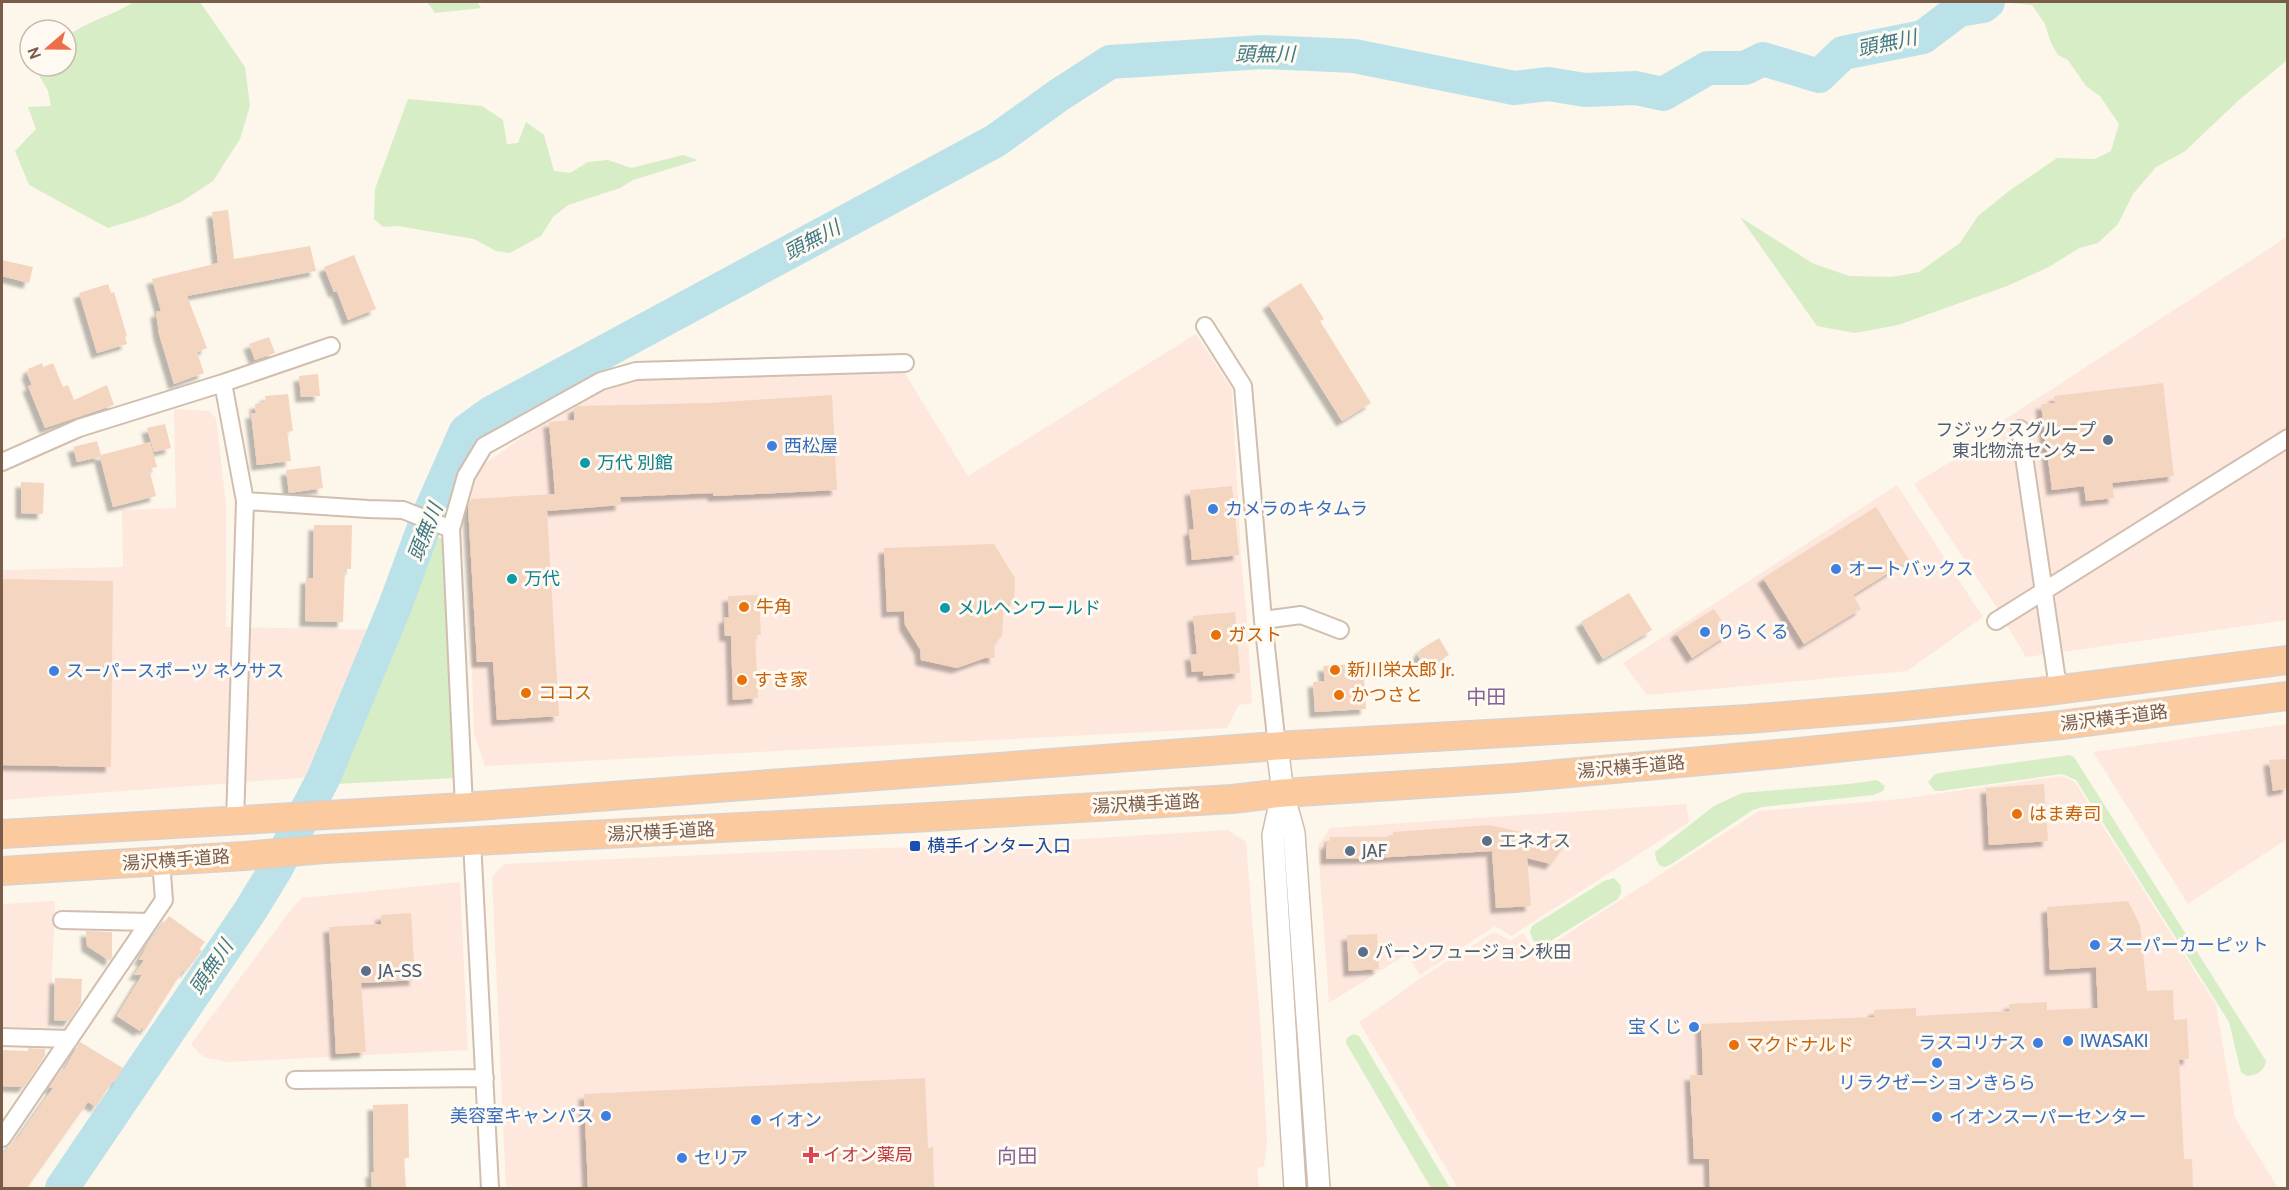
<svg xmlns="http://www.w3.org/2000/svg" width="2289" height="1190" viewBox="0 0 2289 1190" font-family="Cabin,'Noto Sans JP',sans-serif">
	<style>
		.commercial { fill: #fee7dd }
		.green { fill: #d6edc6 }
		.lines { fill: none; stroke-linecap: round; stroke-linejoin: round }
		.river { stroke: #bce2e9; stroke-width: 34 }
		.building { fill: #f4d5c0; filter: url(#shadow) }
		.minor-casing { stroke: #d1beae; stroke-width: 20 }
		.tertiary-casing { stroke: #d1beae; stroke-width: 24 }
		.trunk-casing { stroke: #dad1cd; stroke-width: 30 }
		.minor { stroke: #fff; stroke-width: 16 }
		.tertiary { stroke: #fff; stroke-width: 21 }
		.trunk { stroke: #fcca9f; stroke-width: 27 }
		.service-dot { fill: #5c6f8a; stroke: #fffaf1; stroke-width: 2 }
		.shop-dot { fill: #3f7fe0; stroke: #fffaf1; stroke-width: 2 }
		.culture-dot { fill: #0f9aa8; stroke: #fffaf1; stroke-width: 2 }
		.food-dot { fill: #e8710a; stroke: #fffaf1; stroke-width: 2 }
		.transit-dot { fill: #1a4fb4; stroke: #fffaf1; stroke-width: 2 }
		.health-dot { fill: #e0444e; stroke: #fffaf1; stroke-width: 2 }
		.labels { text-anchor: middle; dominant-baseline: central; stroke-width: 6; stroke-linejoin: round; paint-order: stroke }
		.service-label { font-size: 18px; fill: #4e5e75; stroke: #fffaf1; text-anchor: start }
		.shop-label { font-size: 18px; fill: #366cbe; stroke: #fffaf1; text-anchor: start }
		.culture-label { font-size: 18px; fill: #0d838f; stroke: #fffaf1; text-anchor: start }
		.food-label { font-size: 18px; fill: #c56008; stroke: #fffaf1; text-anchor: start }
		.street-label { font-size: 18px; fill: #7a5c4b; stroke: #fffaf1 }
		.transit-label { font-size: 18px; fill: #164399; stroke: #fffaf1; text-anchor: start }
		.health-label { font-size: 18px; fill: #be3a42; stroke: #fffaf1; text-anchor: start }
		.water-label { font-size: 20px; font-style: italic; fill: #3f7b87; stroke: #fffaf1 }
		.neighbourhood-label { font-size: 20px; fill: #856396; stroke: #fffaf1 }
	</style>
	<defs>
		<filter id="shadow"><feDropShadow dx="-5.5" dy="5.5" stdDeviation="1.5" flood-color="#0004"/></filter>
	</defs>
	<rect width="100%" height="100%" fill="#fdf6ea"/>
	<!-- commercial -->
	<path class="commercial" d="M2287,237V620L2026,657L1997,608L1914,484L2006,428L2004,420Z
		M1196,334L1232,389L1241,558L1246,609L1252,703L1239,705L1227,728L485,766L474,733L466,495L483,465L543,423L618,381L902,369L968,476Z
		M174,409L209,411L216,418L226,505V627L374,630L312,777L2,800V570L123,567L122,510L176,508Z
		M1897,485L1983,617L1907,671L1647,695L1623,663Z
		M2287,724V839L2188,904L2093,752Z
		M2062,776L2075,782L2216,1005L2235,1118L2278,1188H1458L1359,1022L1421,978L1494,932L1511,941L1523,933L1536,954L1759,811L1900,799Z
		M1686,804L1689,822L1511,936L1495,926L1420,975L1407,954L1329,1003L1318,846L1330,828Z
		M1228,830L1246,842L1261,1032L1267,1142L1264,1167L1257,1168L1259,1188H1267H506L492,877L504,864L789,851L983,845Z
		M460,882L468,1050L228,1062L207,1058L201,1055L191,1044L293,907L302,898Z
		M55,901L50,1028L2,1027V904Z"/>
	<!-- green -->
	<path class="green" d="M134,2H200L245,67L250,106L240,139L213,181L181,202L144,217L108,228L29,185L15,151L36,129L28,107L51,106L48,91L36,70L38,66H66V37C87,21 112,16 134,2Z
		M427,2H477L481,8L435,13Z
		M1999,2H2287V60L2239,100L2184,152L2156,167L2133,194L2118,224L2098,243L2079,248L2049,267L2007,286L1898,325L1855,333L1817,326L1740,217L1812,263L1849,276L1892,277L1919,272L1960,243L1978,216L2009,191L2057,158L2095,159L2111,151L2119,124L2100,96L2086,86L2068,60L2058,55L2051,43L2045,24L2032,5Z
		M408,99L482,106L503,120L507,144L518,143L526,122L544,135L554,171L570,173L588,162L608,160L631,168L683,155L698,160L633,180L620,188L568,205L553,217L541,236L510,253L496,251L474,239L398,226L383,227L374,219L375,189Z
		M434,538H444L455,778L335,784Z
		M2070,755L2074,757L2266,1061C2264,1071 2257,1075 2247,1076L2241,1072L2229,1022L2076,780L2062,774L1940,791H1935L1928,782L1934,775L1939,773Z
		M1877,780L1885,786L1883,791L1873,795L1762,807L1753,810L1670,865L1665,867L1660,866L1656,859L1655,852L1714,806L1742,793L1849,784Z
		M1614,878L1621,886V893L1618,899L1544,945L1534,942L1530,933L1532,926L1604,881Z
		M1353,1034L1359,1036L1450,1188H1431L1346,1043L1347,1038Z"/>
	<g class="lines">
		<!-- river -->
		<path class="river" d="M62,1188L250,911L277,867L324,777L395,606L427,519L466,431L491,413L995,141L1059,95L1110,62L1262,52L1354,56L1514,88L1548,84L1585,90L1636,88L1663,94L1708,68H1745L1763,59L1819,76L1843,53L1923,37L1959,10L1983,6L1988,2"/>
	</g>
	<!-- building -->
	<path class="building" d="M228,210L234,259L310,246L316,271L187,296L207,348L197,352L204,373L174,384L159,334L156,312L161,311L152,279L218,263L212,212Z
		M354,255L376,309L348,320L337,291L334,292L324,267Z
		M2,260L33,267L29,283L2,276Z
		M1301,283L1324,319L1320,321L1371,403L1342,421L1268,304Z
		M108,284L111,293L114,292L127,336L125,337L127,344L97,353L79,293Z
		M269,337L275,353L255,360L249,344Z
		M42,363L43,367L53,363L63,387L68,385L74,400L107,385L114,405L45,428L28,386L32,385L27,373L29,372L28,369Z
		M318,374L320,396L301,397L299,376Z
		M2163,383L2174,476L2112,483L2114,498L2086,501L2084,486L2052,490L2041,404L2055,403L2054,396Z
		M288,394L293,431L287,432L291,461L257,465L251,413H256L255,404L266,402L265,396Z
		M832,395L837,490L713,496V493L620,497L621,505L547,511L559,716L497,720L493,662H477L468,506L471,499L555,494L549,422L574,420V408L578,406L708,403Z
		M165,424L171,448L154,452L147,428Z
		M97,441L101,455L150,442L157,467L149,469L156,496L113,507L100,457L77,462L73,447Z
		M320,466L323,488L289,493L286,470Z
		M21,482L44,483L43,514L21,513Z
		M1232,486L1239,555L1192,560L1189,530L1194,529L1190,490Z
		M1876,507L1909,560L1853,595L1861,609L1804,644L1763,578Z
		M314,525H352L351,569H345L343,622L305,621L306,578H313Z
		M994,544L1015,578L1014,604H1004L1002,636L994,644L995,658H985L957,668L921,660L920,649L905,625L904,611L887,612L884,548Z
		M2,579L113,581L111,767L2,765Z
		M1629,593L1652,630L1603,659L1581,622Z
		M759,595L761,635H755L758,698L733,700L731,636H725L724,618L729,617L728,596Z
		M1714,609L1730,633L1692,658L1676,633Z
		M1235,612L1240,673L1203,676V671L1192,672L1190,655L1197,654L1193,616Z
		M1439,638L1449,655L1425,669L1417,654L1421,652L1420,650Z
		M1354,664L1355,678H1364L1366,709L1315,712L1313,682L1325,681L1323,666Z
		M2288,759V788L2273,791L2269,760Z
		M2044,784L2048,841L1989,845L1986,788Z
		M1489,825L1567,842L1551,864L1527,858L1531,906L1496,908L1492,851L1374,858L1326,859V844L1330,842V837H1393V832Z
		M2128,901L2140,925L2147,991L2173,990L2174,1020L2187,1019L2189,1059L2179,1060L2184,1159H2192L2193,1188H1710L1709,1159H1694L1690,1075H1703L1701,1024L1874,1017V1010L1916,1008V1016L2010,1011L2009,1004L2047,1002V1010L2098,1008L2096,967L2050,970L2047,907Z
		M411,913L415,980L361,983L366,1052L336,1054L329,927L381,924V915Z
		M169,916L205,942L199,949L202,951L185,972L183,970L145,1030L142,1027L140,1031L117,1016L142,975H134L144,960H139L148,944Z
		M86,931L112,932V957L110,961L87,946Z
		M1377,934L1379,969L1349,971L1347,935Z
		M55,978L82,979L81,1003L69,1021L54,1020Z
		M80,1042L123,1068L115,1082L113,1080L96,1107L88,1102L27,1188H2V1156L13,1141L15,1142L53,1088H49L62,1068L64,1070Z
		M28,1048L45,1049V1056L24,1087L2,1086L3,1050L28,1051Z
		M925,1078L928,1148L933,1147L934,1188H588L584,1094Z
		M408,1104L409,1158H404L406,1188H372L371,1172H374L373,1105Z"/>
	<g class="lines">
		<defs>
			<path id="minor" d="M1205,326L1243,386L1263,620L1277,746
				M223,383L245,501L235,822
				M2020,429L2056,674L2061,689
				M2,462L79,428L223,383L331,346
				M245,501L368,509L403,510L451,529L464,807
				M451,529L466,476L484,446L601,381L636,371L905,363
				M1263,620L1301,615L1340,630
				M1996,621L2288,438
				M472,841L490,1188
				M62,920L149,922
				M2,1037L70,1039
				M295,1080L485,1078
				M2,1138L164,900L161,861"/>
			<path id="tertiary" d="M1277,746L1283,793L1294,833L1319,1188
				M1282,795L1273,835L1295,1188"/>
			<path id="trunk" d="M2,834L464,807L1277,746L1748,719L1895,707L2040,692L2288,660
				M2,871L244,856L324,849L912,818L1232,799L1283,793L1514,778L1778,754L2061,725L2288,696"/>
		</defs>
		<!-- minor casing -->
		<use href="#minor" class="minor-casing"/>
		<!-- tertiary casing -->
		<use href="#tertiary" class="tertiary-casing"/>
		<!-- trunk casing -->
		<use href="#trunk" class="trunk-casing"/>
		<!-- minor -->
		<use href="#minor" class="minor"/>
		<!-- tertiary -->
		<use href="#tertiary" class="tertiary"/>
		<!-- trunk -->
		<use href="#trunk" class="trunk"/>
	</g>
	<!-- markers -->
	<g class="service-dot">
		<circle cx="2108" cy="440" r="6"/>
		<circle cx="1487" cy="841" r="6"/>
		<circle cx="1350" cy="851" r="6"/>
		<circle cx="1363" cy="952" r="6"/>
		<circle cx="366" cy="971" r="6"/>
	</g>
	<g class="shop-dot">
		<circle cx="772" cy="446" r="6"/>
		<circle cx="1213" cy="509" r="6"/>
		<circle cx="1836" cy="569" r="6"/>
		<circle cx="1705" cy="632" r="6"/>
		<circle cx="54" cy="671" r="6"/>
		<circle cx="2095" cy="945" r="6"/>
		<circle cx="1694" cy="1027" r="6"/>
		<circle cx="2068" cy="1041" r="6"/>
		<circle cx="2038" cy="1043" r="6"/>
		<circle cx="1937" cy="1063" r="6"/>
		<circle cx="606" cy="1116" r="6"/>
		<circle cx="1937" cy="1117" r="6"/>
		<circle cx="756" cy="1120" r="6"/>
		<circle cx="682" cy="1158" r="6"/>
	</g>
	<g class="culture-dot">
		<circle cx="585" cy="463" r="6"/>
		<circle cx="512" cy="579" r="6"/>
		<circle cx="945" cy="608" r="6"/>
	</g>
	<g class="food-dot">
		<circle cx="744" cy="607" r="6"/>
		<circle cx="1216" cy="635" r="6"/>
		<circle cx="1335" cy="670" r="6"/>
		<circle cx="742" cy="680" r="6"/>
		<circle cx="526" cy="693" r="6"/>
		<circle cx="1339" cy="695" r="6"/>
		<circle cx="2017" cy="814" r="6"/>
		<circle cx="1734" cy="1045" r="6"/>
	</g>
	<rect class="transit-dot" x="909" y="840" width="12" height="12" rx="3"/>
	<path class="health-dot" d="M808 1146h6v6h6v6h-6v6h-6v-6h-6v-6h6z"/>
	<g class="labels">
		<!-- service labels -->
		<g class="service-label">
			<text x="2096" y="430" text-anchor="end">フジックスグループ<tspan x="2096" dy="21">東北物流センター</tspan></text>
			<text x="1499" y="841">エネオス</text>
			<text x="1362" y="851">JAF</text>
			<text x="1375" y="952">バーンフュージョン秋田</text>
			<text x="378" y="971">JA-SS</text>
		</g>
		<!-- shop labels -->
		<g class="shop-label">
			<text x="784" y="446">西松屋</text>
			<text x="1225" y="509">カメラのキタムラ</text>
			<text x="1848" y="569">オートバックス</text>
			<text x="1717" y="632">りらくる</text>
			<text x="66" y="671">スーパースポーツ ネクサス</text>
			<text x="2107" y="945">スーパーカーピット</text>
			<text x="1682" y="1027" text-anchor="end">宝くじ</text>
			<text x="2080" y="1041">IWASAKI</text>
			<text x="2026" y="1043" text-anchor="end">ラスコリナス</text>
			<text x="1937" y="1083" text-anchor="middle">リラクゼーションきらら</text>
			<text x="594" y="1116" text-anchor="end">美容室キャンパス</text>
			<text x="1949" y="1117">イオンスーパーセンター</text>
			<text x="768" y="1120">イオン</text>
			<text x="694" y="1158">セリア</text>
		</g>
		<!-- culture labels -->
		<g class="culture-label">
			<text x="597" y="463">万代 別館</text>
			<text x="524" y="579">万代</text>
			<text x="957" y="608">メルヘンワールド</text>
		</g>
		<!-- food labels -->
		<g class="food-label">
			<text x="756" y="607">牛角</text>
			<text x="1228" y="635">ガスト</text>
			<text x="1347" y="670">新川栄太郎 Jr.</text>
			<text x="754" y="680">すき家</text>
			<text x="538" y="693">ココス</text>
			<text x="1351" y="695">かつさと</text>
			<text x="2029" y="814">はま寿司</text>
			<text x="1746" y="1045">マクドナルド</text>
		</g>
		<!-- street labels -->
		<g class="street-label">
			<text transform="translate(2114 718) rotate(-7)">湯沢横手道路</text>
			<text transform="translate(1631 767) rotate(-5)">湯沢横手道路</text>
			<text transform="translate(1146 804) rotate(-3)">湯沢横手道路</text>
			<text transform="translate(661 832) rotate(-3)">湯沢横手道路</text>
			<text transform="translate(176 860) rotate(-4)">湯沢横手道路</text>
		</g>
		<!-- transit labels -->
		<g class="transit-label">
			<text x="927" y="846">横手インター入口</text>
		</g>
		<!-- health labels -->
		<g class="health-label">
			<text x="823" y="1155">イオン薬局</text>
		</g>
		<!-- water labels -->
		<g class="water-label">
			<text transform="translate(1887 43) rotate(-12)">頭無川</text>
			<text x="1265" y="54">頭無川</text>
			<text transform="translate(812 240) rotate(-28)">頭無川</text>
			<text transform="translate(425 532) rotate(-68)">頭無川</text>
			<text transform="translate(211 967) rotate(-56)">頭無川</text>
		</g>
		<!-- neighbourhood labels -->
		<g class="neighbourhood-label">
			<text x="1486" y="697">中田</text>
			<text x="1017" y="1156">向田</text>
		</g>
	</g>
	<!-- border -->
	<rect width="2289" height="1190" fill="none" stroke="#7a5c4b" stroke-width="6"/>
	<!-- north arrow -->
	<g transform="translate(48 48) rotate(250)"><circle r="28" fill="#fffaf1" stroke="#cabbaf" stroke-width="1.5"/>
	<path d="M0-4.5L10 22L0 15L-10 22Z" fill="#ec6f4a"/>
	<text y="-9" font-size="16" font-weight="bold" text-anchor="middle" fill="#7a5c4b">N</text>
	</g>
</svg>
